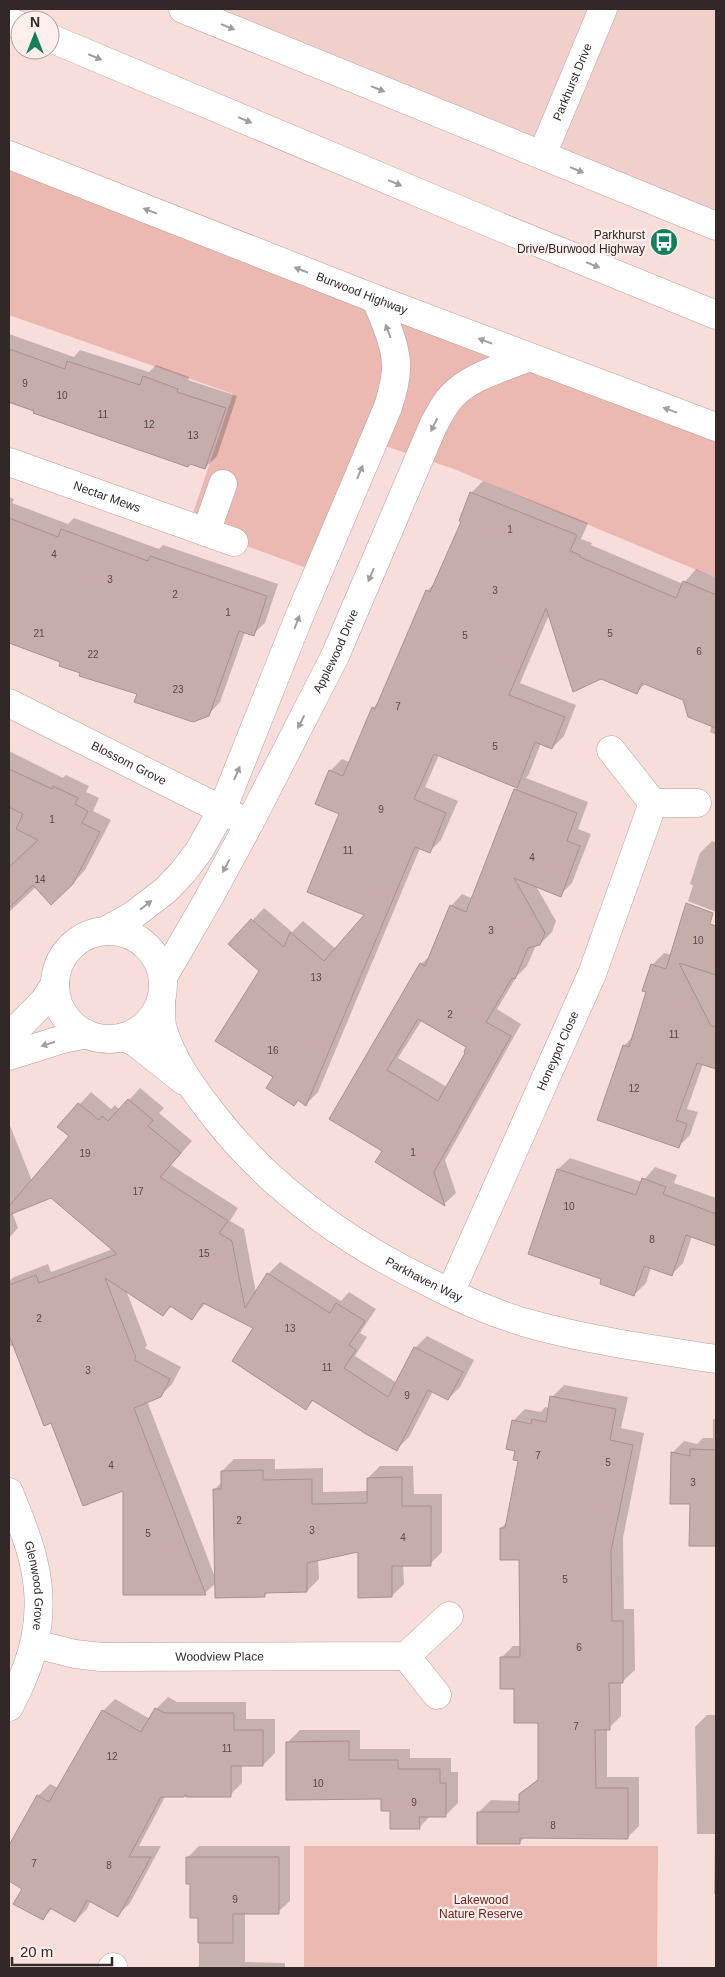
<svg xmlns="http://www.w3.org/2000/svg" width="725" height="1977" viewBox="0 0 725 1977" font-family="Helvetica,sans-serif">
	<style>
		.built { fill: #f1cfcb }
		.green { fill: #ecb8b2 }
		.shadow { fill: #0003; fill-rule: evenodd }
		.building { fill: #c6adaa; stroke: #a8918e; fill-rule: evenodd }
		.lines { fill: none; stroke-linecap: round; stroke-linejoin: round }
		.minor-casing { stroke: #b8a09d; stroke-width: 29 }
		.highway-casing { stroke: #b8a09d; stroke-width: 29 }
		.minor { stroke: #fff; stroke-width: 28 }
		.highway { stroke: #fff; stroke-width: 28 }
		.oneway { fill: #a29e9e }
		.labels { text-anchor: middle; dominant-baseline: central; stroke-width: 4.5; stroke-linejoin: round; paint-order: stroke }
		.number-label { font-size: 10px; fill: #564948 }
		.street-label { font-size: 12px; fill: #312827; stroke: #feeeec }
		.poi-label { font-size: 12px; fill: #312827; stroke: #feeeec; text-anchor: end }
		.park-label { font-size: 12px; fill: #6e211d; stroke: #feeeec }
	</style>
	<rect width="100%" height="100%" fill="#f8dedb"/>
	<!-- built -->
	<path class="built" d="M183,9H716V226Z"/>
	<!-- green -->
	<path class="green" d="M9,155L716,427V578L454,469L373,442L320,573L189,525L233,394L9,315Z
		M304,1846H658L657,1968H304Z"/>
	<!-- shadow -->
	<path class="shadow" d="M9,334L74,357L80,350L149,372L156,365L189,377L188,380L237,396L217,456L205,468L9,403Z
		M483,481L588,523L581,539L592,543L591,545L683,584L696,569L716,578V735L710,732L712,725L684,699L646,683L637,692L549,615L520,683L576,705L564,736L552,748L541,743L529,774L526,778L588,802L578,829L591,834L572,883L560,895L536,886L556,921L552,932L540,944L536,945L527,966L517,976L497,1009L521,1024L445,1160L456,1193L444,1204L377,1161L383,1150L331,1119L421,964L431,955L451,906L462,894L473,899L515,790L518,787L439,755L425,787L458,801L441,840L429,852L420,848L318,1092L306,1104L299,1100L294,1104L275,1077L261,971L230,944L264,908L292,932L303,921L336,949L366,915L330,771L342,759L350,762L373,708L380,701L427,591L436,582L463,522L471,493ZM422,1020L468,1047L467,1052L447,1087L398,1058Z
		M9,497L14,499L12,503L68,524L74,518L159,549L163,545L278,584L265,623L253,634L245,632L220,702L208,715L138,694L82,673L62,661L9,642Z
		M9,751L63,778L66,775L89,786L86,792L99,798L93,811L111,820L85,870L73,883L36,887L9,912Z
		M712,841L716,843V912L688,901L693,885L690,884L700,853Z
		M686,937L716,949V1068L703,1064L687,1109L698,1112L690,1135L678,1147L624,1046L633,1036L648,991L652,965L664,953L672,955Z
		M140,1088L164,1108L159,1113L192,1141L171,1165L238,1208L230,1221L244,1229L256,1293L268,1274L280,1262L341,1301L349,1292L376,1309L360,1333L367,1337L355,1356L397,1383L415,1348L427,1336L474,1360L460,1387L448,1399L433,1391L409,1437L397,1449L314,1400L306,1408L254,1328L206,1303L192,1318L172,1306L163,1315L126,1290L147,1345L145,1348L181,1367L172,1384L160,1396L147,1401L215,1577L214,1490L222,1482V1471L234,1459H275V1469L323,1468V1492L368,1491V1478L380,1466H413L414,1494H442V1552L430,1564L403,1565L404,1584L392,1596L359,1550L318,1559L319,1579L307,1591L268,1592L264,1596L216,1583L205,1593L124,1489L52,1422L14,1345L9,1347V1281L14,1277L48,1264L51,1272L113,1249L51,1196L12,1212L18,1228L9,1238V1123L32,1181L71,1136L59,1127L91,1092L111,1109L115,1105L120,1110Z
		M570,1158L642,1182L655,1167L677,1175L674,1183L716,1198V1245L692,1236L683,1263L671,1275L651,1267L646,1283L634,1295L603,1278L558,1169Z
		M564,1385L628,1397L621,1428L644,1433L623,1538L624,1609H634L635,1670L623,1681L621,1682V1716L609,1728H607V1777H639V1826L627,1838L525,1837L519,1843L479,1812L491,1800L520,1801V1795L539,1778V1722L501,1658L513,1646H521L520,1559L501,1528L507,1522L520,1460L513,1421L525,1409L541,1412L545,1407L549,1408L552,1397Z
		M716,1417V1545H691V1503L672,1453L684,1441L697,1444L703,1438H713V1420Z
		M168,1697L177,1702H246V1719H275V1753L263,1765H242V1783L230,1795L187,1792L166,1795L139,1846H161L130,1903L118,1915L91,1900L87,1909L75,1921L53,1908L42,1919L24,1888L9,1880V1848L38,1796L50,1784L58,1788L103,1711L115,1699L150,1719L156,1709Z
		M707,1715H716V1894H714L715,1834H697L695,1727Z
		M300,1730H360V1749H410V1758H451V1772H458V1803L446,1815H431L419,1828L391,1810L382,1798L288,1742Z
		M199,1846H290V1901L278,1912H245V1962L285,1963V1968H197L199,1966V1916L187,1858Z"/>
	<!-- building -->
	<path class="building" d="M9,349L65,369L67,361L140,385L143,376L178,389L177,392L226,408L205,469L190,464L188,467L33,413L34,411L9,402Z
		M470,492L577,535L570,551L580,555V557L676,598L683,581L716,595V728L688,717L683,700L642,683L637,694L601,679L573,692L546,608L509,695L565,717L552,749L535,742L517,788L434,754L414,799L446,813L430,853L415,847L306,1106L298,1100L294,1106L266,1088L273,1077L215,1041L259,971L228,944L251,919L284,947L290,932L324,961L364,915L307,892L339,814L315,804L329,770L343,776L372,707L375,709L426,590L430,592L461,522L459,521Z
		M9,518L58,537L61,529L148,561L150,556L267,596L254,636L239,631L209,716L193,722L134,702L137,694L79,676L80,673L59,666L60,662L9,643Z
		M9,769L52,789L53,786L78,798L75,804L88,811L82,823L100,832L73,884L51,905L33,885L9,908V867L38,840L16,829L23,814L9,807Z
		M514,789L577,813L567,841L580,846L561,897L514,878L545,933L540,945L528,948L515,979L512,978L486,1022L511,1036L434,1172L445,1206L375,1162L382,1151L329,1119L420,963L425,966L450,905L466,912ZM418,1019L466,1047L464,1052L465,1053L438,1101L387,1070Z
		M686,903L713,913L710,924L716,926V975L679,963L711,1026L716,1027V1069L697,1063L676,1120L687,1124L679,1148L597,1120L623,1045L629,1047L646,992L642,991L651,964L666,969Z
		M128,1099L153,1120L148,1126L181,1153L160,1177L228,1221L219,1233L232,1241L245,1308L267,1273L330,1313L336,1303L365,1321L349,1345L356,1350L344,1368L388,1397L414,1347L463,1372L448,1400L428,1390L397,1451L366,1434L312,1400L306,1410L232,1361L253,1328L203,1303L192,1320L170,1306L163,1316L105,1278L136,1358L134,1360L170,1379L161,1397L134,1408L206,1595H123V1491L83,1506L51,1423L44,1426L9,1335V1285L36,1275L39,1283L117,1254L51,1198L9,1215V1206L69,1136L57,1127L78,1103L99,1120L102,1116L108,1121Z
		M557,1169L636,1195L642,1178L666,1187L663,1194L716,1214V1246L686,1235L672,1276L644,1266L634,1296L600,1284L601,1279L528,1254Z
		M550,1396L616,1409L610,1440L633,1445L611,1551L612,1621H623V1683H609L610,1730H595L596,1788H628V1839L520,1838V1844H477V1812H519V1794L538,1780V1723H514V1689H500V1657H520L519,1560H500V1528H505L518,1461L513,1460L515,1451L506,1449L512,1420L531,1424L532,1419L546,1422Z
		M690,1449L716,1450V1546H689L690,1504H670L671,1452L690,1456Z
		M263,1470V1480L312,1479V1504L367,1503V1478L402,1477V1506H431V1566H392V1597L358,1598V1552L307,1563V1592L265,1593V1597L215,1598L213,1489H221V1471Z
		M155,1708L165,1713H234V1730H263V1766H231V1797H186V1794L184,1797H161L129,1857H151L118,1917L87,1900L75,1922L50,1908L43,1920L13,1904L22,1889L9,1881V1845L37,1795L49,1802L102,1710L141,1732Z
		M349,1741V1760H398V1769H440V1783H446V1817H419L420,1829H390V1811H381V1799L286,1800V1742Z
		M186,1857H279V1914H233V1943H198V1918H190V1884H186Z"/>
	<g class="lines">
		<defs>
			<g id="minor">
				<path d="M183,9L716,226"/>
				<path id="s1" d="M542,155L603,9"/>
				<path id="s2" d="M9,462L234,542"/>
				<path d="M206,532L223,484"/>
				<path id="s3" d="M9,703L238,818"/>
				<path d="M611,750L653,803H697"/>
				<circle cx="109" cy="985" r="54"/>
				<path d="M105,931L132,916L166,890L183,872L199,851L222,810L297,622L388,407C392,393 397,378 396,364C395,342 384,320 376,299"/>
				<path id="s4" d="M163,977L206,903L249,824L335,656L433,426C439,415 444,404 452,396C472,375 504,368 529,357"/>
				<path id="s5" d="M161,1003C161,1010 161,1019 162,1026C171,1060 194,1090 215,1117C272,1190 349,1244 432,1284C461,1299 491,1312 523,1322C586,1340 651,1349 716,1359"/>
				<path d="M9,1037L44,1001L55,984"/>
				<path d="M124,1037L136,1043L184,1081"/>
				<path d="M9,1056L63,1039L87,1034"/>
				<path id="s6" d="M450,1293L592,974L653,803"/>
				<path id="s7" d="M9,1492C18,1515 29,1539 34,1564C46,1617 34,1660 9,1707"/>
				<path id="s8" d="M35,1644L75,1654L101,1657L406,1656L449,1616"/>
				<path d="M406,1656L437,1695"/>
				<path d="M112,1968L113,1967"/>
			</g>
			<g id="highway">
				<path d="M9,21L20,26"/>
				<path d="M50,38L500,227L716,315"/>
				<path id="s9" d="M9,155L376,299L716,427"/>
			</g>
		</defs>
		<!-- minor casing -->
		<use href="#minor" class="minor-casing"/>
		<!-- highway casing -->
		<use href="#highway" class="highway-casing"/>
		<!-- minor -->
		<use href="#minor" class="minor"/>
		<!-- highway -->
		<use href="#highway" class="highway"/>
	</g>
	<!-- one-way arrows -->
	<defs><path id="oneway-solid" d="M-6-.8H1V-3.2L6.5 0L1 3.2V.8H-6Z" transform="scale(1.25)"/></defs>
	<g class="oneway">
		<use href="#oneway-solid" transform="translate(228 27) rotate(22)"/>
		<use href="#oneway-solid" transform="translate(95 57) rotate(23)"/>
		<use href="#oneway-solid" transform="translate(378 89) rotate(22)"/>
		<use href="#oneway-solid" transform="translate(245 120) rotate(23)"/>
		<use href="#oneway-solid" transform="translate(577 170) rotate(22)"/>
		<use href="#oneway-solid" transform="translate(395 183) rotate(23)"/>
		<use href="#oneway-solid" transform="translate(150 211) rotate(-159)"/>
		<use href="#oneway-solid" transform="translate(593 265) rotate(22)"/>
		<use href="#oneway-solid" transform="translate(301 270) rotate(-159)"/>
		<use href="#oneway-solid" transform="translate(388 331) rotate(-111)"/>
		<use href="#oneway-solid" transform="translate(485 341) rotate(-159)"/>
		<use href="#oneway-solid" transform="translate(670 410) rotate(-160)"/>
		<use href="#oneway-solid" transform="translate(434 425) rotate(116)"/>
		<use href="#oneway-solid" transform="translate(360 472) rotate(-67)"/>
		<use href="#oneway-solid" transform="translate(371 575) rotate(113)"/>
		<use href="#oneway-solid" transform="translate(297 622) rotate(-69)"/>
		<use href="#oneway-solid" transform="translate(301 722) rotate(117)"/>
		<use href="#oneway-solid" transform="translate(237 773) rotate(-67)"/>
		<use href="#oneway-solid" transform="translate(226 866) rotate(118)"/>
		<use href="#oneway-solid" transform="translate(146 905) rotate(-38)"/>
		<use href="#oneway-solid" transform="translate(48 1044) rotate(162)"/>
	</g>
	<!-- icons -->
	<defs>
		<symbol id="bus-disc" viewBox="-11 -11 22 22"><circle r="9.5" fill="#11805c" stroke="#feeeec"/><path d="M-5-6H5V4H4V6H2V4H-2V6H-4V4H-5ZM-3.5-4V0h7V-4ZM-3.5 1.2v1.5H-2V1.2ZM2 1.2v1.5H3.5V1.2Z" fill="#fff"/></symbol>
	</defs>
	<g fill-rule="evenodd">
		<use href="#bus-disc" x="648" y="226" width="32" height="32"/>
	</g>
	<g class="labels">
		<!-- number labels -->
		<g class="number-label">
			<text x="25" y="383">9</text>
			<text x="62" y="395">10</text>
			<text x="103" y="414">11</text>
			<text x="149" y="424">12</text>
			<text x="193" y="435">13</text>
			<text x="510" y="529">1</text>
			<text x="54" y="554">4</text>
			<text x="110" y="579">3</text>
			<text x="495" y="590">3</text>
			<text x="175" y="594">2</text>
			<text x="228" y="612">1</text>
			<text x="39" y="633">21</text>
			<text x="610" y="633">5</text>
			<text x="465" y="635">5</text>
			<text x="699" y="651">6</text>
			<text x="93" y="654">22</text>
			<text x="178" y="689">23</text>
			<text x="398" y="706">7</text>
			<text x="495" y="746">5</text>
			<text x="381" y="809">9</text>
			<text x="52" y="819">1</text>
			<text x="348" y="850">11</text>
			<text x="532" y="857">4</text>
			<text x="40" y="879">14</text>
			<text x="491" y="930">3</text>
			<text x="698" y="940">10</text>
			<text x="316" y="977">13</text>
			<text x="450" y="1014">2</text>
			<text x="674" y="1034">11</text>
			<text x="273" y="1050">16</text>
			<text x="634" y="1088">12</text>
			<text x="413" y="1152">1</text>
			<text x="85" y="1153">19</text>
			<text x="138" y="1191">17</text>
			<text x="569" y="1206">10</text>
			<text x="652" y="1239">8</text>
			<text x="204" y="1253">15</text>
			<text x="39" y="1318">2</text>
			<text x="290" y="1328">13</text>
			<text x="327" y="1367">11</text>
			<text x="88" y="1370">3</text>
			<text x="407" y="1395">9</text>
			<text x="538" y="1455">7</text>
			<text x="608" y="1462">5</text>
			<text x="111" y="1465">4</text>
			<text x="693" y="1482">3</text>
			<text x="239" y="1520">2</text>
			<text x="312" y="1530">3</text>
			<text x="148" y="1533">5</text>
			<text x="403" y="1537">4</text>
			<text x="565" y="1579">5</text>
			<text x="579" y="1647">6</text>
			<text x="576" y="1726">7</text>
			<text x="227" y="1748">11</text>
			<text x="112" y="1756">12</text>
			<text x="318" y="1783">10</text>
			<text x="414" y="1802">9</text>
			<text x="553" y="1825">8</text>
			<text x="34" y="1863">7</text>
			<text x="109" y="1865">8</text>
			<text x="235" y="1899">9</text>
		</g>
		<!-- street labels -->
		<g class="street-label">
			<text stroke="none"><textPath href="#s1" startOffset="79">Parkhurst Drive</textPath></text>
			<text stroke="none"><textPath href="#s9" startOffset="379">Burwood Highway</textPath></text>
			<text stroke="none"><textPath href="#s2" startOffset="104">Nectar Mews</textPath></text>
			<text stroke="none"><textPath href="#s4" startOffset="369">Applewood Drive</textPath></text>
			<text stroke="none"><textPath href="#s3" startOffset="134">Blossom Grove</textPath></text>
			<text stroke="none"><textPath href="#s6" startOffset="265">Honeypot Close</textPath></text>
			<text stroke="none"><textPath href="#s5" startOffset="396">Parkhaven Way</textPath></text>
			<text stroke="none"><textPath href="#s7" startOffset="98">Glenwood Grove</textPath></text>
			<text stroke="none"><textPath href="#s8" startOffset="186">Woodview Place</textPath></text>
		</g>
		<!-- poi labels -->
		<g class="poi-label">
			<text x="645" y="235">Parkhurst<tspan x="645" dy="14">Drive/Burwood Highway</tspan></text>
		</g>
		<!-- park labels -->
		<g class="park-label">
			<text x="481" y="1900">Lakewood<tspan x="481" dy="14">Nature Reserve</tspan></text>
		</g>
	</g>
	<!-- border -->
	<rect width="725" height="1977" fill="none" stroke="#312827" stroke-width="20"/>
	<!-- north arrow -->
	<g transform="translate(35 35)"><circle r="24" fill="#feeeec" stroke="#ac9f9d"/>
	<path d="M0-4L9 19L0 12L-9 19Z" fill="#11805c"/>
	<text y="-8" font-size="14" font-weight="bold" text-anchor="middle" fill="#312827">N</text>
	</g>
	<!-- scale -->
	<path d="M12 1957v8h100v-8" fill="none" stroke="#312827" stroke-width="2.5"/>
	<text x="20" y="1957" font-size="15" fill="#312827" stroke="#feeeec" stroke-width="4" paint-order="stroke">20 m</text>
</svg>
